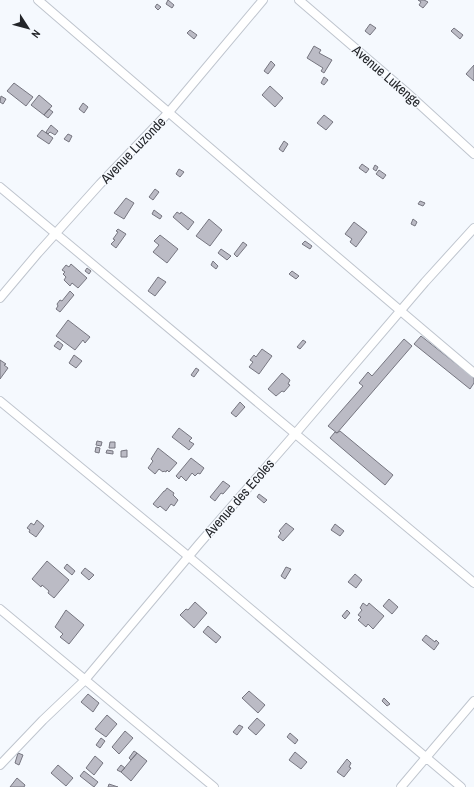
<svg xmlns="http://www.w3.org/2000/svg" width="474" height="787" viewBox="0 0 474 787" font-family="'Archivo Narrow',sans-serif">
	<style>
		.building { fill: #bbbbc5; stroke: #767680 }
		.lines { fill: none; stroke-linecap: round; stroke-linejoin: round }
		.minor-casing { stroke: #bfc5ce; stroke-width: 10 }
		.minor { stroke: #fff; stroke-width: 8 }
		.labels { text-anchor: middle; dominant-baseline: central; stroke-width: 3; stroke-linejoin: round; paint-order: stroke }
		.street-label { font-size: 14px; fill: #232529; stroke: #f5f9fe }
	</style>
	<rect width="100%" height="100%" fill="#f5f9fe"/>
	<!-- building -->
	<path class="building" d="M168,0L174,5L172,8L166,4Z
		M418,0H424L428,2L423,8L419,5L421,2Z
		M157,4L161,7L158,10L155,7Z
		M370,24L376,28L370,35L365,31Z
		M454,28L463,35L460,39L451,31Z
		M190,30L197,35L194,39L187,33Z
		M314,46L321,50L319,53L332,60L324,73L321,71L323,68L307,58Z
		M271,61L275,65L268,74L264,71Z
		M474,65V81L466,74Z
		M324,77L328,80L324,85L321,83Z
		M14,83L33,97L26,106L7,91Z
		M270,86L283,98L275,107L262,95Z
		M39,95L52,106L44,115L31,105Z
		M1,96L6,99L3,104L0,102Z
		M83,103L88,107L84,113L79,109Z
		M49,109L53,112L48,118L44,115Z
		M324,115L333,122L326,130L317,123Z
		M51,125L58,131L55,135L50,132L48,134L46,132Z
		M42,130L53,138L49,144L37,136Z
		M68,134L72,136L69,142L64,139Z
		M284,141L288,144L283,152L279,149Z
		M362,164L369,169L366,173L359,168Z
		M375,165L378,167L376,171L373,169Z
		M179,169L184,172L180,177L176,174Z
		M379,170L386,175L383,179L376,174Z
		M155,189L159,192L153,200L149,197Z
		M126,198L134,203L124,219L114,213Z
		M420,201L425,203L423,206L418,204Z
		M154,210L162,216L160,219L152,214Z
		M177,212L180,214L181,212L194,222L188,230L173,217Z
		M209,219L222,230L210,246L196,236Z
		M413,219L417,222L415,226L411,224Z
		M354,222L367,232L356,247L350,242L352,239L345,234Z
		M118,229L126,234L116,248L111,244L115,240L113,239L118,232L116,231Z
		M160,235L178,249L167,263L153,252L159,245L154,241Z
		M305,241L312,246L310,249L302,244Z
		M243,242L247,245L237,257L234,254Z
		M221,249L231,256L227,260L218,253Z
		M213,261L218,266L216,269L211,265Z
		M71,264L87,278L78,288L72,283L70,286L64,280L66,277L63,274L65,272L62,270L66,265L69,267Z
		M87,268L91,271L89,274L85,271Z
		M292,271L299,276L296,279L289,274Z
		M158,277L166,282L155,296L148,291Z
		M70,291L74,295L60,312L56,309L58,306L57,304L60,300L62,301Z
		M68,320L90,337L85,343L83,340L75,350L56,336Z
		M421,336L474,378V383L470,389L414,344Z
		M404,339L412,346L337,433L328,426L363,386L359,383L368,372L372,376Z
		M303,340L306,342L300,349L297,347Z
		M58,341L63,345L60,350L54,346Z
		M262,349L272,356L259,374L249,367L253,362L250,360L254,355L256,357Z
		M74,355L82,361L76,368L69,363Z
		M0,360L6,364L4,365L8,368L0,379Z
		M196,368L199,370L194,377L191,375Z
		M282,373L290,380L288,384L290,385L284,392L282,391L276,396L268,389Z
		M240,402L245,407L236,417L231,413Z
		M179,428L192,438L189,441L194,444L189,450L172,437Z
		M340,431L393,475L385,485L330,438L335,432L337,433Z
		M97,441L102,442L101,446L96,445Z
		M110,442H115V448H109Z
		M96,447L100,448L99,453L95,452Z
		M158,448L177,463L169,472L167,470L166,472L164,471L163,472L159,469L155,474L148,468L153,461L151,459Z
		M107,450L113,451V454L106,453Z
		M127,450V457H121V451Z
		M191,458L204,468L200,474L198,473L195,476L192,473L186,481L181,476L179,479L176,476Z
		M223,481L230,486L223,494L221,493L215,501L210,497Z
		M167,488L174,493L173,495L178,500L174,506L171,504L166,511L160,506L158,508L153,504L164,491H165Z
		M259,494L267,500L264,503L257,497Z
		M37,520L44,526L36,537L29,532L30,530L27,528L31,523L34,525Z
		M286,523L294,529L283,541L278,537L281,533L279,531Z
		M335,524L344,531L340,536L331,530Z
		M47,561L69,580L54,598L48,593L49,591L42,585L41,587L32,579Z
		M67,564L75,571L72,575L64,568Z
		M286,567L291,569L285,579L281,576Z
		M85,568L94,575L89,580L81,573Z
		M355,574L362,580L356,588L348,582Z
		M389,599L398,607L392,614L383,606Z
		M195,602L207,613L194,628L180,615L186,609L188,610Z
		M363,603L367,606L369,603L384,616L373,629L368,624L366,627L358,620L361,617L358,615L362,610L360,608Z
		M66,610L84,625L69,644L60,637L63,634L55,627Z
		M347,610L350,613L345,619L342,616Z
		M208,626L221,637L216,643L203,632Z
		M426,635L435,642L436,640L439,643L434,650L422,640Z
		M249,691L265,705L258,713L242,698Z
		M88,694L99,703L93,712L81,702Z
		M384,698L390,704L387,706L382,701Z
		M107,715L117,724L106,737L95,729Z
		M257,718L265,725L256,735L248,728Z
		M239,725L243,727L237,735L233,732Z
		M125,731L133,738L119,754L112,747Z
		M290,733L298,740L295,744L287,737Z
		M101,738L105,741L100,748L96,745Z
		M134,751L137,753L131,760L129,758Z
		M295,752L307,762L301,769L289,760Z
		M18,753L23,755L19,765L15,763Z
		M137,753L147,761L131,781L121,772Z
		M95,756L103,763L94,775L86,768Z
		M347,759L351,763L349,767L351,768L344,777L337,772Z
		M58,765L73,778L66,786L51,773Z
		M121,765L125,768L121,772L117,770Z
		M84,771L98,782L94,787L80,776Z
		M17,778L25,785L24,787H10Z
		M109,784L118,787H108Z"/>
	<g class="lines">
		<defs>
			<path id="minor" d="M38,0C183,125 328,250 474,373
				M299,0L405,91L474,154
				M0,187L474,583
				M0,298L38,253L100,184L169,112L263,0
				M0,401L188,556L461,787
				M0,609L214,787
				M0,765L43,720L84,681L199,544L295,434L425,282L474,228
				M401,787L474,701"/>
		</defs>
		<!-- minor casing -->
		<use href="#minor" class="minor-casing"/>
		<!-- minor -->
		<use href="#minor" class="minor"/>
	</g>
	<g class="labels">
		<!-- street labels -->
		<g class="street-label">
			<text transform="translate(387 76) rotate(41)">Avenue Lukenge</text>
			<text transform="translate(133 150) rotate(-46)">Avenue Luzonde</text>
			<text transform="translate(239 498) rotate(-49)">Avenue des Ecoles</text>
		</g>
	</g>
	<!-- north arrow -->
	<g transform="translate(28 28) rotate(126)" stroke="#f5f9fe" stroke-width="3" paint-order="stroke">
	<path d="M0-3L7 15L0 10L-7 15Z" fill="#232529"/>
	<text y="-6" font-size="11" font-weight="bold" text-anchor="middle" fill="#232529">N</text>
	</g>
</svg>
